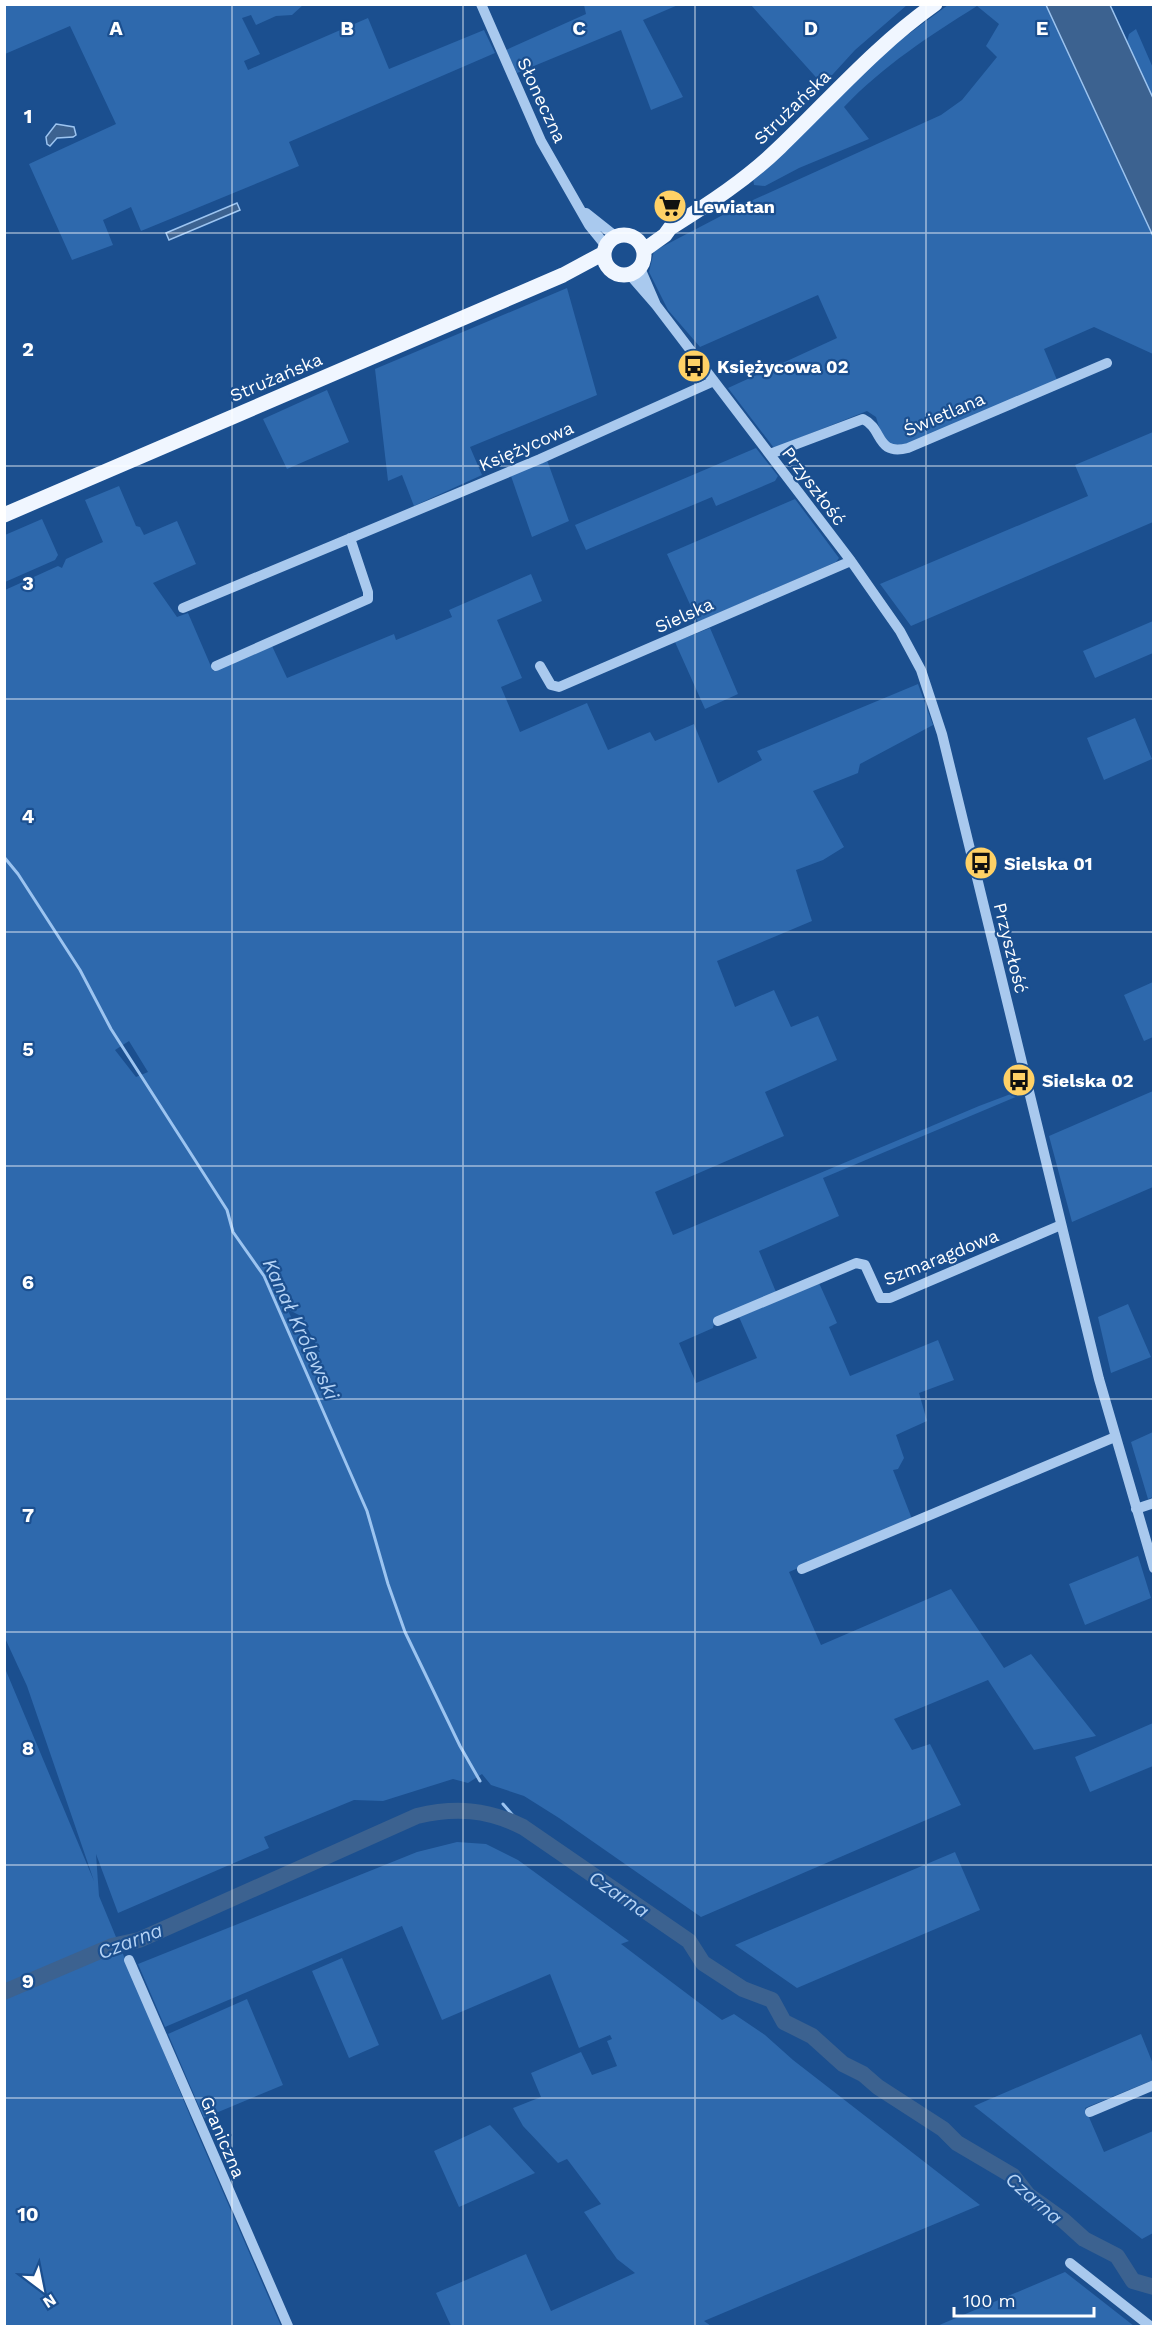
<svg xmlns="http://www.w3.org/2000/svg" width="1158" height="2331" viewBox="0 0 1158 2331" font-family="'Work Sans',sans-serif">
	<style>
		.green { fill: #2e69ad; fill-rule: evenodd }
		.water { fill: #3c6290; stroke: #9cc4f0; stroke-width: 1.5 }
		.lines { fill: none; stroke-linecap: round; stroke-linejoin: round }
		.stream { stroke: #9cc4f0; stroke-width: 3 }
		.river { stroke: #3c6290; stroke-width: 16 }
		.minor { stroke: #a9c9ee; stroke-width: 10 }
		.major { stroke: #f0f6ff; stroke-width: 15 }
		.grid { fill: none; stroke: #fff; stroke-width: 1.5; stroke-opacity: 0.55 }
		.labels { text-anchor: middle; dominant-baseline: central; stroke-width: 4.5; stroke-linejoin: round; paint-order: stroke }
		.street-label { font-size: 18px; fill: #fff; stroke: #1b4f8f }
		.poi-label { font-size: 18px; font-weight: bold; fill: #fff; stroke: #1b4f8f; text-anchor: start }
		.water-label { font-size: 20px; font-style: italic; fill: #b5d3f5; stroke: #1b4f8f }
		.grid-label { font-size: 20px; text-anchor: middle; font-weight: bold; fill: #fff; stroke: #1b4f8f; stroke-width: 4.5; stroke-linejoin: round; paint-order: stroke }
	</style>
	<rect width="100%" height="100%" fill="#1b4f8f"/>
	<!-- green -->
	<path class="green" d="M5,4L303,5L292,15L276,16L256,25L251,15L242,18L260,54L244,61L248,70L368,18L389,69L484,30L495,53L289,142L299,166L141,231L131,207L103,220L113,245L72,260L29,164L116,124L70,26L5,54Z
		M584,5H678L643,20L683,97L651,110L621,30L517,73L506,50L586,14Z
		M751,5H907L855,50L823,85Z
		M948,5H1046L1153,236V354L1094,327L1044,349L1057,380L906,445L889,444L882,437L876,417L867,411L774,448L728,388L837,338L818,295L700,347L668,310L649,272L654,251L742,205L941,115L962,100L997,57L986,46L999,24L977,6C929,36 883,66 844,107L869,139L799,168L765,186L754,185L753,178L891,47Z
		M1136,29L1153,68V100L1127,42L1129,34Z
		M567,288L597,395L470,447L482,475L414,506L402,475L388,481L375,369Z
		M327,390L349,442L287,469L263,419Z
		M1153,432V522L911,626L880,584L1088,496L1075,465Z
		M756,448L778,476L775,481L716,506L712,497L586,550L575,525Z
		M547,460L569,521L532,537L511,476Z
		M119,486L136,526L140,527L144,535L177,521L196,564L153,583L177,617L188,613L213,671L272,646L287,678L394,634L396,640L452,617L449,610L531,574L542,601L497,620L522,678L501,687L520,732L587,703L608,750L650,732L655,741L694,724L718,783L762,760L757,751L918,684L933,725L860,764L858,773L813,791L844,847L823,860L796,870L812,921L717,961L735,1007L774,990L791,1027L818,1016L837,1060L765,1092L784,1136L655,1192L673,1235L979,1106L1016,1092L1018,1096L823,1178L839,1216L759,1251L776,1292L715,1318L713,1328L679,1343L696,1383L757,1358L739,1317L819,1283L837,1323L829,1327L850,1376L938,1340L954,1380L919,1393L927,1421L896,1435L904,1458L898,1469L893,1470L912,1519L789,1572L821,1645L951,1589L1004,1668L1031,1654L1096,1736L1034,1750L988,1680L894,1719L912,1750L930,1744L961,1805L701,1917L559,1818L524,1796L491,1785L482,1774L468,1783L453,1779L383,1801L354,1800L264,1837L269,1848L118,1913L96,1854L99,1896L193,2123L281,2326H5L4,1666L94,1881L27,1686L4,1636L5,590L58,566L62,568L66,559L103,542L85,500ZM129,1041L148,1072L136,1077L115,1050ZM287,1309L301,1316L320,1352L308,1350Z
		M795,499L839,558L836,562L698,622L667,554Z
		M42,519L58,555L55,560L5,582V535Z
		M1153,621V653L1095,678L1083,651Z
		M710,628L738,694L705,709L675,642Z
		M1135,718L1152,759L1104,780L1087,738Z
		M1153,982V1037L1144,1041L1124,995Z
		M1153,1091V1187L1072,1222L1049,1136Z
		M1128,1304L1151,1357L1111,1373L1098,1317Z
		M1153,1432V1497L1148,1499L1131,1442Z
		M1138,1556L1151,1598L1085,1625L1069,1584Z
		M1153,1723V1766L1090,1792L1075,1757Z
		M457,1842L486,1844L518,1860L629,1941L621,1944L722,2020L734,2014L765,2035L793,2060L980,2205L704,2321L711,2326H451L436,2293L526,2254L551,2311L635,2273L617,2259L584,2212L601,2204L567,2159L558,2163L523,2126L513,2108L541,2097L531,2073L581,2052L592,2075L617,2066L607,2041L612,2039L610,2035L579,2048L550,1974L442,2020L402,1926L165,2027L138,1964L417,1852Z
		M955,1852L980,1910L797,1988L735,1945Z
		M342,1958L379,2045L349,2058L312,1971Z
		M247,1999L283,2085L204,2118L168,2034Z
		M1141,2034L1153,2064V2080L1085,2108L1104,2152L1153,2131V2233L1142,2239L974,2106Z
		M490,2125L535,2173L459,2207L434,2151Z
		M1065,2272L1134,2326H937Z"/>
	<!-- water -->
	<path class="water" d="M1046,5H1110L1153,98V236Z
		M56,124L74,127L76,135L73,137L57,138L50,146L47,144L46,137Z
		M237,203L240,210L169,240L166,233Z"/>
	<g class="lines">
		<!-- stream -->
		<path class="stream" d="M4,857L18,874L80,970L111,1029L227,1210L233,1232L264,1276L367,1511L388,1584L405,1632L460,1746L480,1781
			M503,1804L523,1827"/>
		<!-- river -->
		<path class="river" d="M4,1992L112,1946L139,1940L417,1816C455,1807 487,1809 523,1827L689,1941L703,1963L743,1989L772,2000L784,2022L812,2036L843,2064L863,2074L878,2087L943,2129L957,2143L1013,2176L1028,2195L1063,2220L1084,2239L1117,2256L1133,2281L1154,2287"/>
		<!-- minor -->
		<path class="minor" d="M481,4L541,141L589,225L606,246
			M586,213L615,236
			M640,268L656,305
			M629,274L656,305L851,561L900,631L921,670L942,734L1099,1379L1154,1568
			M770,454L863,419C884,429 875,456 908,448L1107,363
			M183,608L540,459L714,381
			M216,666L368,599V592L350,538
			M540,666L551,685L559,687L851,561
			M718,1321L856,1263L865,1265L880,1298H890L1061,1225
			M1136,1509L1154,1503
			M802,1569L1115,1437
			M129,1960L288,2326
			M1090,2112L1154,2085
			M1070,2263L1150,2326"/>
		<!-- major -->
		<path class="major" d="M604 255a20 20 0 1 1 40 0a20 20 0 1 1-40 0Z
			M644,250L665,235L670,228C709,204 747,179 780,147C831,98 877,45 935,4
			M4,515L563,275L604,253"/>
	</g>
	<!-- grid -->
	<path class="grid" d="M232,4V2326M463,4V2326M695,4V2326M926,4V2326M4,233H1154M4,466H1154M4,699H1154M4,932H1154M4,1166H1154M4,1399H1154M4,1632H1154M4,1865H1154M4,2098H1154"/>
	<!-- icons -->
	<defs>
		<symbol id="supermarket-disc" viewBox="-11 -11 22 22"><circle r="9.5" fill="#ffd166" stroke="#1b4f8f"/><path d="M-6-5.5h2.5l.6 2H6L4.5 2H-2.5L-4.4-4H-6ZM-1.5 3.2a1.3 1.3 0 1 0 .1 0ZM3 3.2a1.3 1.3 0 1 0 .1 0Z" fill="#111"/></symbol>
		<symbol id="bus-disc" viewBox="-11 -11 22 22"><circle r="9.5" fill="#ffd166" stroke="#1b4f8f"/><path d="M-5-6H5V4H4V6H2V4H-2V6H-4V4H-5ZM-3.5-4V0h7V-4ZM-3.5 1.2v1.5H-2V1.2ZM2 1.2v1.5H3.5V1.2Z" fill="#111"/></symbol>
	</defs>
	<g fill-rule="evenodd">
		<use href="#supermarket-disc" x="651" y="187" width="38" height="38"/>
		<use href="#bus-disc" x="675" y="347" width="38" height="38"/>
		<use href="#bus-disc" x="962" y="844" width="38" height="38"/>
		<use href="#bus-disc" x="1000" y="1061" width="38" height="38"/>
	</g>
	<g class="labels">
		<!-- street labels -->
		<g class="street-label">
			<text transform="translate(542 100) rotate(65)">Słoneczna</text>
			<text transform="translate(792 107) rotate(-44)">Strużańska</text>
			<text transform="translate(276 377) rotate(-23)">Strużańska</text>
			<text transform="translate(944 414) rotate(-23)">Świetlana</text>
			<text transform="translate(526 446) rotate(-23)">Księżycowa</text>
			<text transform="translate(814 486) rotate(53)">Przyszłość</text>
			<text transform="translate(684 615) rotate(-24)">Sielska</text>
			<text transform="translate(1011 948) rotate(76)">Przyszłość</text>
			<text transform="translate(941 1257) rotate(-22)">Szmaragdowa</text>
			<text transform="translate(223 2137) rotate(67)">Graniczna</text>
		</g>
		<!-- poi labels -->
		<g class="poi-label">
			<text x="693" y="206">Lewiatan</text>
			<text x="717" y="366">Księżycowa 02</text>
			<text x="1004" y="863">Sielska 01</text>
			<text x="1042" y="1080">Sielska 02</text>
		</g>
		<!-- water labels -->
		<g class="water-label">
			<text transform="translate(301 1329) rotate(65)">Kanał Królewski</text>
			<text transform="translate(619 1894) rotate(34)">Czarna</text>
			<text transform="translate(130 1941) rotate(-21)">Czarna</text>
			<text transform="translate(1034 2198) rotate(41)">Czarna</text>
		</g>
	</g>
	<g class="grid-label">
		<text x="116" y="35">A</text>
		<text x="347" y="35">B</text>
		<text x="579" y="35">C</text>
		<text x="811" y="35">D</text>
		<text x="1042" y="35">E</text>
		<text x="28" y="123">1</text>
		<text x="28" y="356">2</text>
		<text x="28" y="590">3</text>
		<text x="28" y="823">4</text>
		<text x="28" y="1056">5</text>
		<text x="28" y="1289">6</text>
		<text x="28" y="1522">7</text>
		<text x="28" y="1755">8</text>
		<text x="28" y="1988">9</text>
		<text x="28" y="2221">10</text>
	</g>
	<!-- border -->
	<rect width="1158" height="2331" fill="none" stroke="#ffffff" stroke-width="12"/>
	<!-- north arrow -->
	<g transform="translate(42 2289) rotate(148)" stroke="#1b4f8f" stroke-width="4.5" paint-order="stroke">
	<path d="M0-4.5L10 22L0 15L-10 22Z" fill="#ffffff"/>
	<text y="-9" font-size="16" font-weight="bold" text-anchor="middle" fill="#ffffff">N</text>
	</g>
	<!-- scale -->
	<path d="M954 2307v9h140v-9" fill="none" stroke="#ffffff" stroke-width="3"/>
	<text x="963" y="2307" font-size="18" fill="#ffffff" stroke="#1b4f8f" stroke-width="4.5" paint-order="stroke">100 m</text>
</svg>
